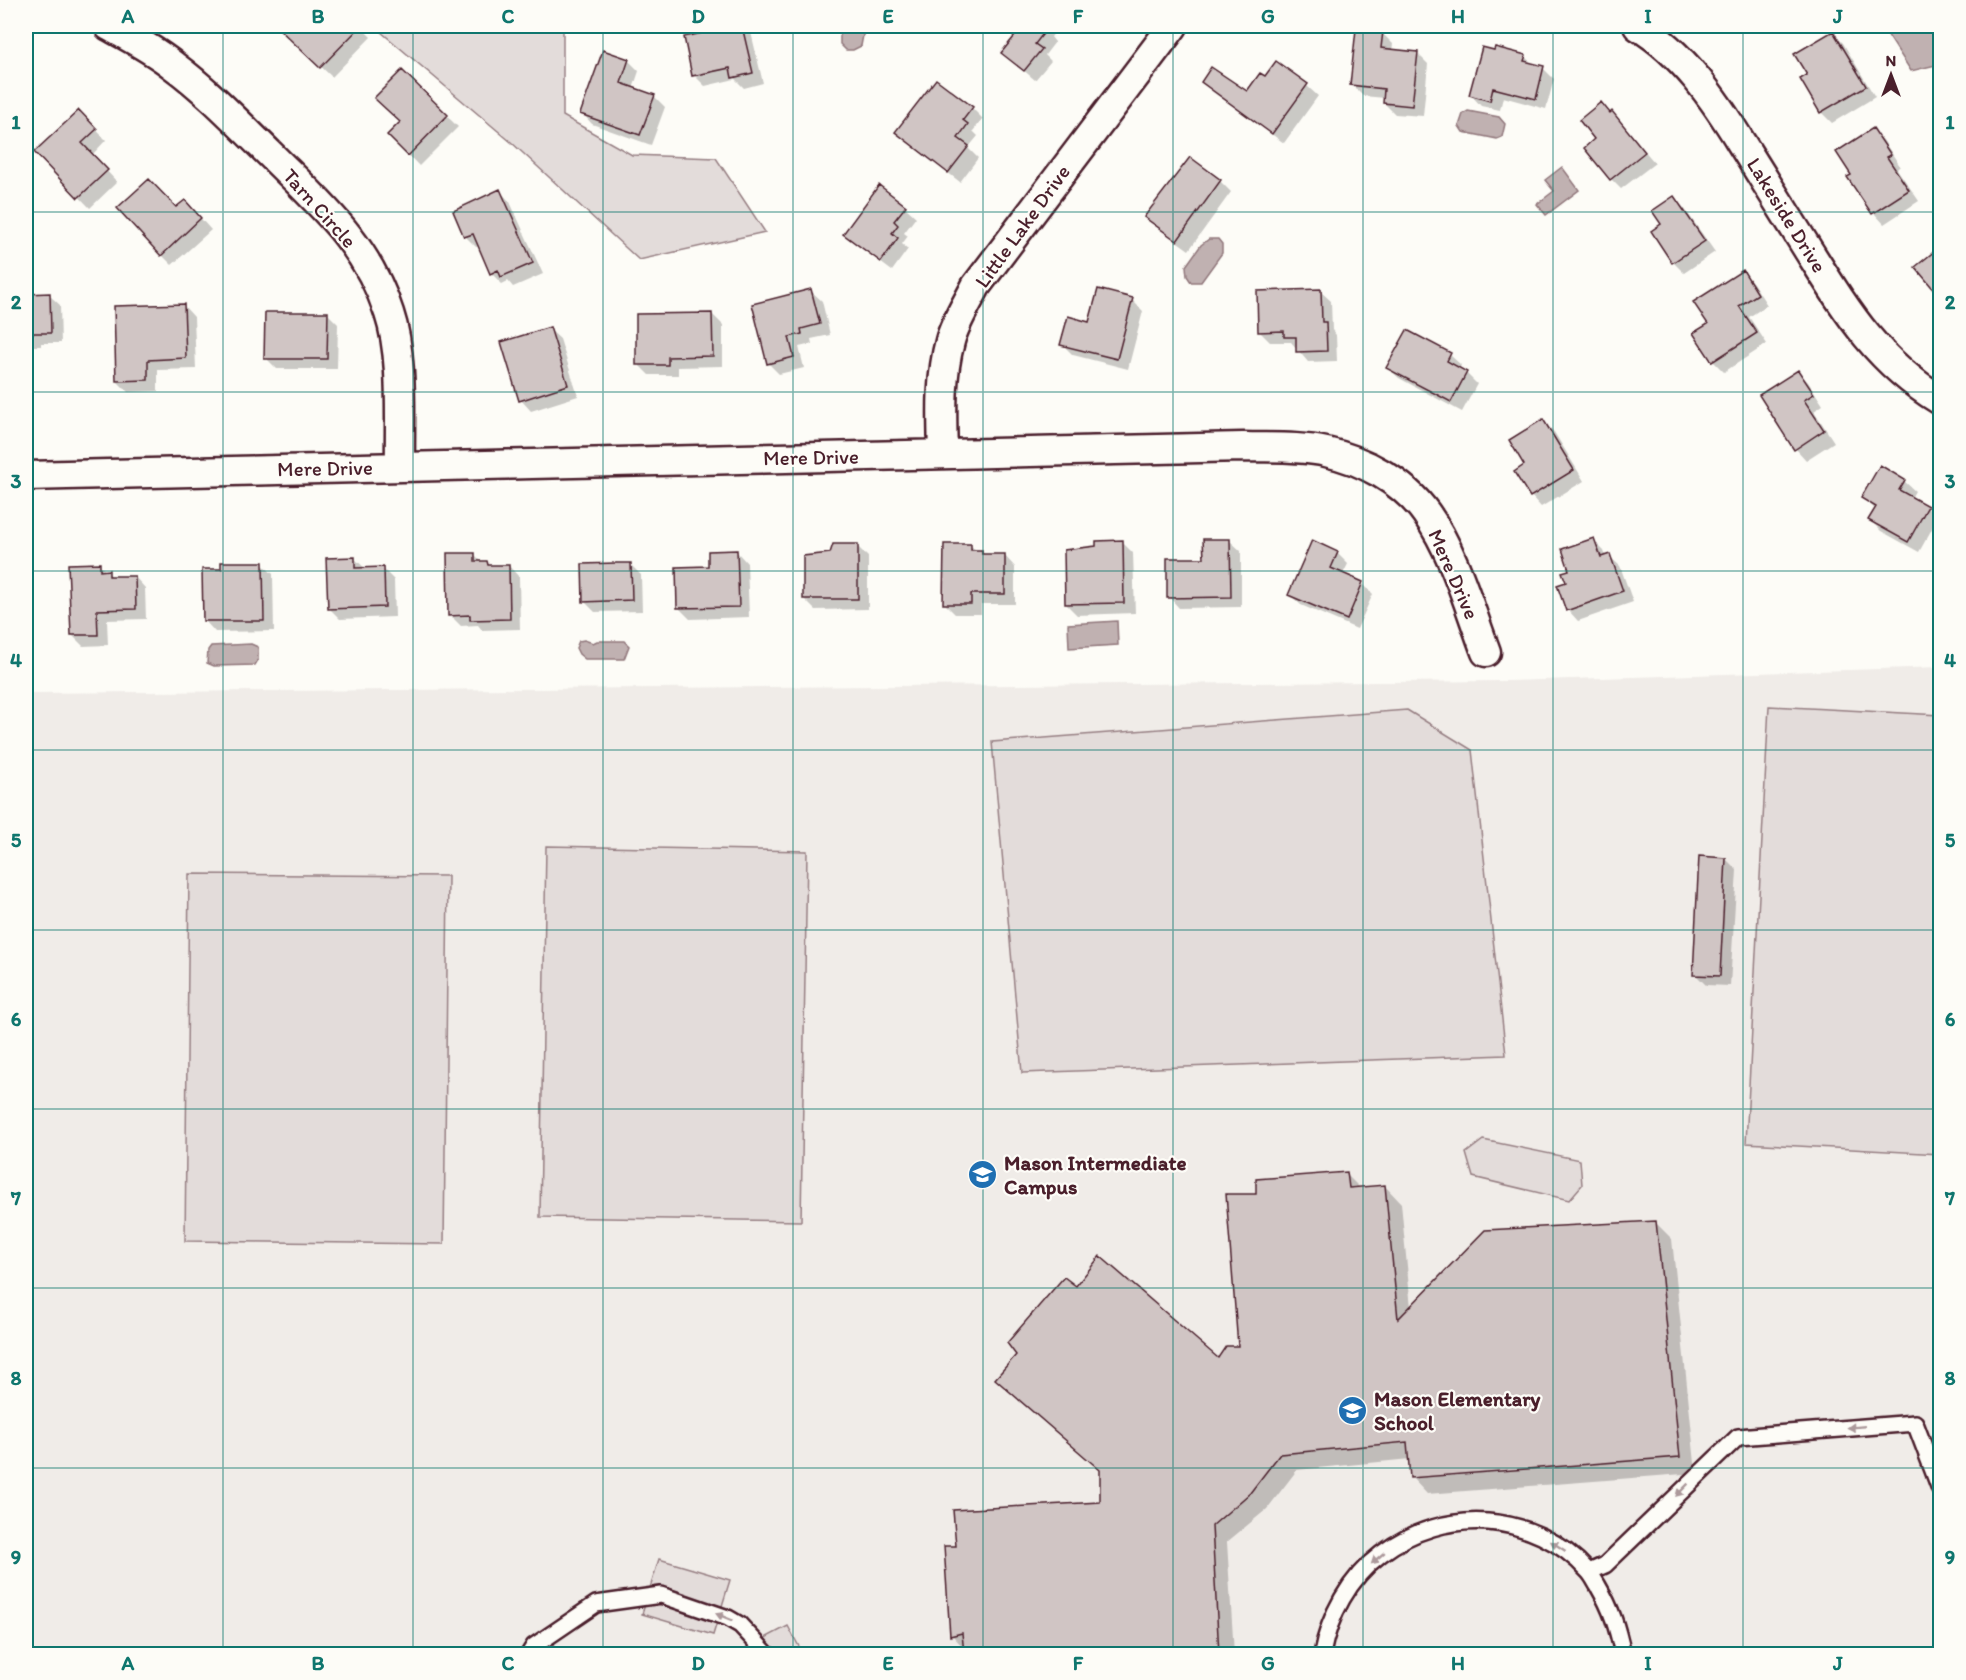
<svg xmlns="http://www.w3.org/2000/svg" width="1966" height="1680" viewBox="0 0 1966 1680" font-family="Itim,sans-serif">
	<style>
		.built { fill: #f0ece8 }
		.green { fill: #e3dcda; stroke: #967e82; stroke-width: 1.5 }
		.water { fill: #c0b1b1; stroke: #91777b; stroke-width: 1.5 }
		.shadow { fill: #0003 }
		.building { fill: #d0c5c4; stroke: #4a1f2b; stroke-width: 1.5 }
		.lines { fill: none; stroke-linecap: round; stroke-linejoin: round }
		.service-casing { stroke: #4a1f2b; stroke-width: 20 }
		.minor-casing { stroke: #4a1f2b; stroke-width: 33 }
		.service { stroke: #fdfcf7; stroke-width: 15 }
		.minor { stroke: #fdfcf7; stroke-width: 28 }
		.oneway { fill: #ac999b }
		.grid { fill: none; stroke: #0f766e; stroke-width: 1.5; stroke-opacity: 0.55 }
		.labels { text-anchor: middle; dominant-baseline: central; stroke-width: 4.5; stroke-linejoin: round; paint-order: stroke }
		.street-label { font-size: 21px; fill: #4a1f2b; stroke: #fdfcf7 }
		.poi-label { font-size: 21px; font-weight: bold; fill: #4a1f2b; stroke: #fdfcf7; text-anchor: start }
		.neatline { fill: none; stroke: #0f766e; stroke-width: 2 }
		.grid-label { font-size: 20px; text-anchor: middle; font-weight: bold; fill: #0f766e }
	</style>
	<rect width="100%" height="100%" fill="#fdfcf7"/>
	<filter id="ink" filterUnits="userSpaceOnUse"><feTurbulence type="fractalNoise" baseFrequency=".0167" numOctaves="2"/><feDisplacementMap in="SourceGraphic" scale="12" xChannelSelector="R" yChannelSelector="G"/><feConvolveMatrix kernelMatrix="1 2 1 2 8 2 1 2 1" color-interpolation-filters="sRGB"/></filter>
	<g filter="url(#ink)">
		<!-- built -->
		<path class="built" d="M1940,667V1654H26V693L1507,681Z"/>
		<!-- green -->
		<path class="green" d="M374,26H563V116L632,155L716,158L765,232L639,260L511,142Z
			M1769,706L1940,715V1154L1746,1143Z
			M1407,710L1472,750L1506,1055L1022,1073L992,742Z
			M546,846L807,851L801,1221L540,1217Z
			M189,874L448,876L444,1244L185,1241Z
			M1483,1140L1580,1160L1582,1185L1569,1200L1473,1177L1466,1153Z
			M659,1559L730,1580L713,1635L642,1614Z
			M788,1626L803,1654H738L737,1653Z"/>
		<!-- water -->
		<path class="water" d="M844,26H873L864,30L861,46L853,50H846L840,44V29Z
			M1882,26H1940V64L1911,71Z
			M1468,111L1499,117L1505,124L1502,137L1497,139L1463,132L1459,126L1463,114Z
			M1562,167L1579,190L1546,215L1537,204L1554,191L1545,180Z
			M1209,239H1218L1222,244V253L1201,282H1191L1187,276L1186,266L1201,245Z
			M1117,621L1118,645L1069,648L1068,624Z
			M584,640L593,643L597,641H624L629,646L624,659H585L579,654L576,648L579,641Z
			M251,644L258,647V660L255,665L214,666L207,663L208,650L211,646Z"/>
		<!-- shadow -->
		<path class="shadow" d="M278,26H360L371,37L332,77Z
			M717,26H748L750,28L763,83L744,88L735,79L705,86L694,75L718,28Z
			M1005,26H1060L1051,37L1055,42L1045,55L1051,61L1035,80L1003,53L1016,36Z
			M1757,26H1767L1763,30Z
			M1382,33L1393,44L1392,51L1417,53L1428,64L1423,116L1395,114L1384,103L1385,98L1363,96L1352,85Z
			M1833,33L1843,43L1875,97L1832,123L1821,112L1809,75Z
			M604,52L629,61L639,71L633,89L654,96L665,107L651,145L592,124L582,113Z
			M1525,57L1534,65L1543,68L1554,79L1546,109L1503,97L1500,110L1481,106L1471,95Z
			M1276,63L1307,86L1318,96L1284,143L1213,92L1203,81L1248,93L1265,78Z
			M402,72L458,127L419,166L389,135L402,122Z
			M972,108L983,119L973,131L978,136L968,148L978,158L960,182L908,142L897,132Z
			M79,112L106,140L92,155L117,182L90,208L36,152Z
			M1612,113L1655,163L1621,189L1611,179L1596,140Z
			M1872,130L1883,140L1900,166L1897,169L1919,201L1884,224L1874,213L1850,178L1853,175Z
			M1190,159L1220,181L1231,192L1189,250L1157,227L1146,217Z
			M500,191L510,202L543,274L513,287L508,281L502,284L491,273L479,246L476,247L465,236Z
			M1674,198L1684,208L1715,252L1684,273L1673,262L1663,224Z
			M905,207L916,217L904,233L908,236L902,244L908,249L892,271L856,244L845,233Z
			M176,209L195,212L211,230L172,265L162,255Z
			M1742,272L1753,283L1767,305L1749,317L1767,344L1724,372L1713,361L1695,334L1710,325Z
			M26,285L37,295H49L60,305L61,343H41V346H29V353H26Z
			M811,291L822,301L830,335L811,339L812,344L799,347L804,368L779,374L768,363Z
			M1320,291L1331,301L1332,330L1336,335L1337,361L1308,362L1291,342H1270L1259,331Z
			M1132,300L1143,311L1128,369L1073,355L1062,344L1090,324Z
			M184,306L194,317L196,369L158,370V391L128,392L117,381Z
			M327,313L338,324L337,369H277L266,358Z
			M712,314L723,325V366L678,367V375H649L638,364Z
			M549,329L560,339L578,396L531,411L521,400Z
			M1450,355L1461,365L1459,369L1466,373L1477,384L1462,412L1399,378L1388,368Z
			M1798,372L1808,382L1823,405L1814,411L1834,442L1806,460L1796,449Z
			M1543,421L1554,432L1584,481L1541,507L1531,496L1526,466Z
			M1904,481L1915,491L1911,498L1927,507L1938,518L1919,552L1881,531L1870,520L1876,510L1863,498Z
			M1593,540L1604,551L1606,557L1609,556L1620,566L1633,602L1578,621L1568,610V583L1571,571Z
			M1230,541L1241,551V607L1179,608L1169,597Z
			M1122,542L1133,553L1135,613L1077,615L1066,604L1081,548L1097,547Z
			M970,545L977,551H981L986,556H1005L1015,567V604H981V614H955L944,603Z
			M857,546L868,557V609L815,610L804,599Z
			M737,552L747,563L749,617L690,619L679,608Z
			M1337,553L1348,564L1343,574L1362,583L1373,594L1357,629L1301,605L1290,595Z
			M474,554L482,562H487L491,567L509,566L519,577L520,629L482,630L478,625L461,626L450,615Z
			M354,558L366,569H383L394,580L395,617L340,619L329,608Z
			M262,564L273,574L274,631L215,632L205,621Z
			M630,564L641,575L642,611L595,612L584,601Z
			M99,565L114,578L135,577L145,588L146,619L107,620L108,645L83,646L72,635Z
			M1726,859L1737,870L1730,986L1706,985L1695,974Z
			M1346,1174L1360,1188L1385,1186L1401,1203L1411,1308L1655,1222L1672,1239L1696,1473L1427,1494L1411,1477L1410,1459L1297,1470L1267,1509L1227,1542L1234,1654H966L965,1649L952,1635L958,1548L1102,1503V1472L1014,1395L1076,1289L1218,1360L1240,1348L1258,1195Z"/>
		<!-- building -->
		<path class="building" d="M276,26H361L320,68Z
			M716,26H742L753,73L732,78L730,68L692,76L684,37L708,32L707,27Z
			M1023,26H1049L1035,44L1042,49L1024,71L1001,53Z
			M1356,29L1383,31L1381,48L1418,52L1412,106L1383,103L1384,89L1350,85Z
			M1833,31L1866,86L1820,113L1800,79L1807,75L1794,54Z
			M1482,47L1494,50L1495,47L1526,55L1524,61L1544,66L1536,99L1493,88L1490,101L1469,95Z
			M603,50L629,59L621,83L655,95L640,135L580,114Z
			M1276,61L1308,84L1272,134L1201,82L1211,67L1247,91L1260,73L1265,76Z
			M402,70L448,115L408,156L387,135L400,122L374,98Z
			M936,79L973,107L963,120L968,124L958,138L969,146L948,173L895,132Z
			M1601,102L1610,113L1612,111L1645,152L1610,180L1584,148L1594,139L1579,120Z
			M79,110L97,129L82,143L108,170L78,198L34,152Z
			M1873,128L1891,155L1887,157L1909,190L1872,214L1847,177L1851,175L1836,152Z
			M1190,157L1221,180L1177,241L1144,217Z
			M149,179L176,207L185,200L201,218L161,256L117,208Z
			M879,185L906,206L894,221L898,225L892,233L898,238L881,262L843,234Z
			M500,189L533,263L501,277L498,270L490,274L473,234L464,237L453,211Z
			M1674,196L1705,241L1672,263L1651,231L1661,224L1652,211Z
			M1941,246V298L1915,267Z
			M1743,270L1758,294L1739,306L1757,333L1712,362L1693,333L1708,324L1693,302Z
			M811,289L820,324L801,329L802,334L789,337L794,357L767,364L752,304Z
			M1098,289L1133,298L1117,359L1060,345L1068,316L1089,322Z
			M1321,289L1322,322H1326L1327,351L1296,352V337H1284V331L1258,332L1257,291Z
			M50,293L51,333H26V294Z
			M184,304L186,358L148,360V380L116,381L114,306Z
			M265,312H328L327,359H264Z
			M712,313L713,356L668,357V365H636V314Z
			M550,327L568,385L519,401L501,342Z
			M1407,330L1451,353L1447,361L1467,372L1451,402L1386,368Z
			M1798,370L1814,394L1804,400L1824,430L1794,450L1759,395Z
			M1543,419L1574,470L1530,497L1514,472L1524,465L1509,440Z
			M1880,465L1905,480L1899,490L1928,506L1908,542L1868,520L1876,507L1861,498Z
			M1594,538L1601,557L1610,554L1623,591L1566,611L1557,585L1566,582L1562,572L1569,570L1562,549Z
			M1203,539H1230L1231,597L1167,598V558H1204Z
			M1123,540L1124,603L1065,604L1064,550L1096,546V541Z
			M1312,540L1338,552L1331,568L1363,582L1347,620L1288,595Z
			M833,544H858V599H803V556L830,553Z
			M944,544H971V550H982V554H1005V594H971V604H943Z
			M737,550L739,607L677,608L676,567L708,566V551Z
			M447,553H475V561H487L488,565H509L510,619L470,620V615L448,616Z
			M355,557V568L384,567L385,607L328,609L326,558Z
			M221,562H263L264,621H203L202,569H221Z
			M100,563V571L109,570V576H135L136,609L97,610L98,635H71L68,564Z
			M616,563H631L632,600L583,602L582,564Z
			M1699,856L1726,858L1720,976L1693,975Z
			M1347,1172L1349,1188L1385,1185L1398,1319L1485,1230L1656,1221L1680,1457L1410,1478L1407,1442L1280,1454L1250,1493L1212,1526L1219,1654H964L962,1633L950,1636L944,1546H956L953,1510L1100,1502V1470L995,1379L1016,1355L1007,1343L1064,1277L1076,1286L1100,1256L1218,1358L1226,1346H1238L1226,1194H1256V1179Z"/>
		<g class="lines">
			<defs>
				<path id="service" d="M1589,1572L1605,1565L1738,1437L1915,1423L1940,1489
					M529,1654L534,1646L596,1604L661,1595L728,1618L740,1625L767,1654
					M1322,1654C1329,1616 1349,1578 1381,1554C1444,1506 1534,1511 1588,1571C1592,1575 1595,1581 1598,1586C1612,1610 1617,1627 1623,1654"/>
				<path id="minor" d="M109,26C131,38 154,50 174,66C209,92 240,125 271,155C321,205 367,244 389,313C404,357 399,420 400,467
					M1638,26C1683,53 1715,100 1742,144C1764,179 1785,213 1807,248C1846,310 1876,361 1940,400
					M943,454C942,417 940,378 950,341C955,322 967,304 976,286L1173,26
					M26,476L1243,447C1270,448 1299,446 1326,452C1363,460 1403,481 1426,513C1454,552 1469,607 1486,652"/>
			</defs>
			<!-- service casing -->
			<use href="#service" class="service-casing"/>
			<!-- minor casing -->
			<use href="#minor" class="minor-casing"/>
			<!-- service -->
			<use href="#service" class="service"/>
			<!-- minor -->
			<use href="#minor" class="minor"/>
		</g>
		<!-- one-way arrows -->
		<defs><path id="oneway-solid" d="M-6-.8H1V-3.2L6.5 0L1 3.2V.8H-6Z" transform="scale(1.5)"/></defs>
		<g class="oneway">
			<use href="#oneway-solid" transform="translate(1856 1427) rotate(175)"/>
			<use href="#oneway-solid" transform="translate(1682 1490) rotate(135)"/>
			<use href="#oneway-solid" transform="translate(1558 1546) rotate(-147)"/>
			<use href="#oneway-solid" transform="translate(1378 1558) rotate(139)"/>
			<use href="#oneway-solid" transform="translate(724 1617) rotate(-158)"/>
		</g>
	</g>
	<!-- grid -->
	<path class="grid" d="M223,26V1654M413,26V1654M603,26V1654M793,26V1654M983,26V1654M1173,26V1654M1363,26V1654M1553,26V1654M1743,26V1654M26,212H1940M26,392H1940M26,571H1940M26,750H1940M26,930H1940M26,1109H1940M26,1288H1940M26,1468H1940"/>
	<!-- icons -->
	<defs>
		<symbol id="school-disc" viewBox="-11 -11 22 22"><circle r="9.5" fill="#1f6fb2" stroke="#fdfcf7"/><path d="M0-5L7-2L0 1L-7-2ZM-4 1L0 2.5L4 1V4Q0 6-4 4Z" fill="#fff"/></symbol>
	</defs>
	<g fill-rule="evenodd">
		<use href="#school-disc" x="966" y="1158" width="33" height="33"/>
		<use href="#school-disc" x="1336" y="1394" width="33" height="33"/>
	</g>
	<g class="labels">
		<!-- street labels -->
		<g class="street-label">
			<text transform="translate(320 208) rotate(48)">Tarn Circle</text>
			<text transform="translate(1787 215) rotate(58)">Lakeside Drive</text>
			<text transform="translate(1022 226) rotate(-54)">Little Lake Drive</text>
			<text transform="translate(811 457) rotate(-1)">Mere Drive</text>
			<text transform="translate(325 468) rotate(-1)">Mere Drive</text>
			<text transform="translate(1454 574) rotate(66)">Mere Drive</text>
		</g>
		<!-- poi labels -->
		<g class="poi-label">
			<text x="1004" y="1162">Mason Intermediate<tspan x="1004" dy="24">Campus</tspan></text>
			<text x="1374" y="1398">Mason Elementary<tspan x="1374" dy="24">School</tspan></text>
		</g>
	</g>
	<!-- margin -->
	<rect width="1966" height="1680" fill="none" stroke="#fdfcf7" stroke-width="66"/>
	<!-- north arrow -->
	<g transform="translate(1891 75)" stroke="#fdfcf7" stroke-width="4.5" paint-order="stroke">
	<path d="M0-4.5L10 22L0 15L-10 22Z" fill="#4a1f2b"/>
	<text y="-9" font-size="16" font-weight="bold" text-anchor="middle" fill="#4a1f2b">N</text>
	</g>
	<rect x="33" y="33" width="1900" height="1614" class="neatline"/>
	<g class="grid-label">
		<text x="128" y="23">A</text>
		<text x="318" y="23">B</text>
		<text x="508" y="23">C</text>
		<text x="698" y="23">D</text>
		<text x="888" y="23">E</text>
		<text x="1078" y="23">F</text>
		<text x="1268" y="23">G</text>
		<text x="1458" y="23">H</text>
		<text x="1648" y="23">I</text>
		<text x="1838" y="23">J</text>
		<text x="16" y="129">1</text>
		<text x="1950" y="129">1</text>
		<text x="16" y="309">2</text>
		<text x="1950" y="309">2</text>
		<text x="16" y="488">3</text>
		<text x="1950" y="488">3</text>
		<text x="16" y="667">4</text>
		<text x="1950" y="667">4</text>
		<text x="16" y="847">5</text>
		<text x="1950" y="847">5</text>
		<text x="16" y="1026">6</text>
		<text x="1950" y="1026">6</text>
		<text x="16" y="1205">7</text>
		<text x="1950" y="1205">7</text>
		<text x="16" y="1385">8</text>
		<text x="1950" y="1385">8</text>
		<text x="16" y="1564">9</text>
		<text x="1950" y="1564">9</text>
		<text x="128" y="1670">A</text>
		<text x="318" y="1670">B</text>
		<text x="508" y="1670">C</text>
		<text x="698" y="1670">D</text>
		<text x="888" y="1670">E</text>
		<text x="1078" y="1670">F</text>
		<text x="1268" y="1670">G</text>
		<text x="1458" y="1670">H</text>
		<text x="1648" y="1670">I</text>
		<text x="1838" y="1670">J</text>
	</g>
</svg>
